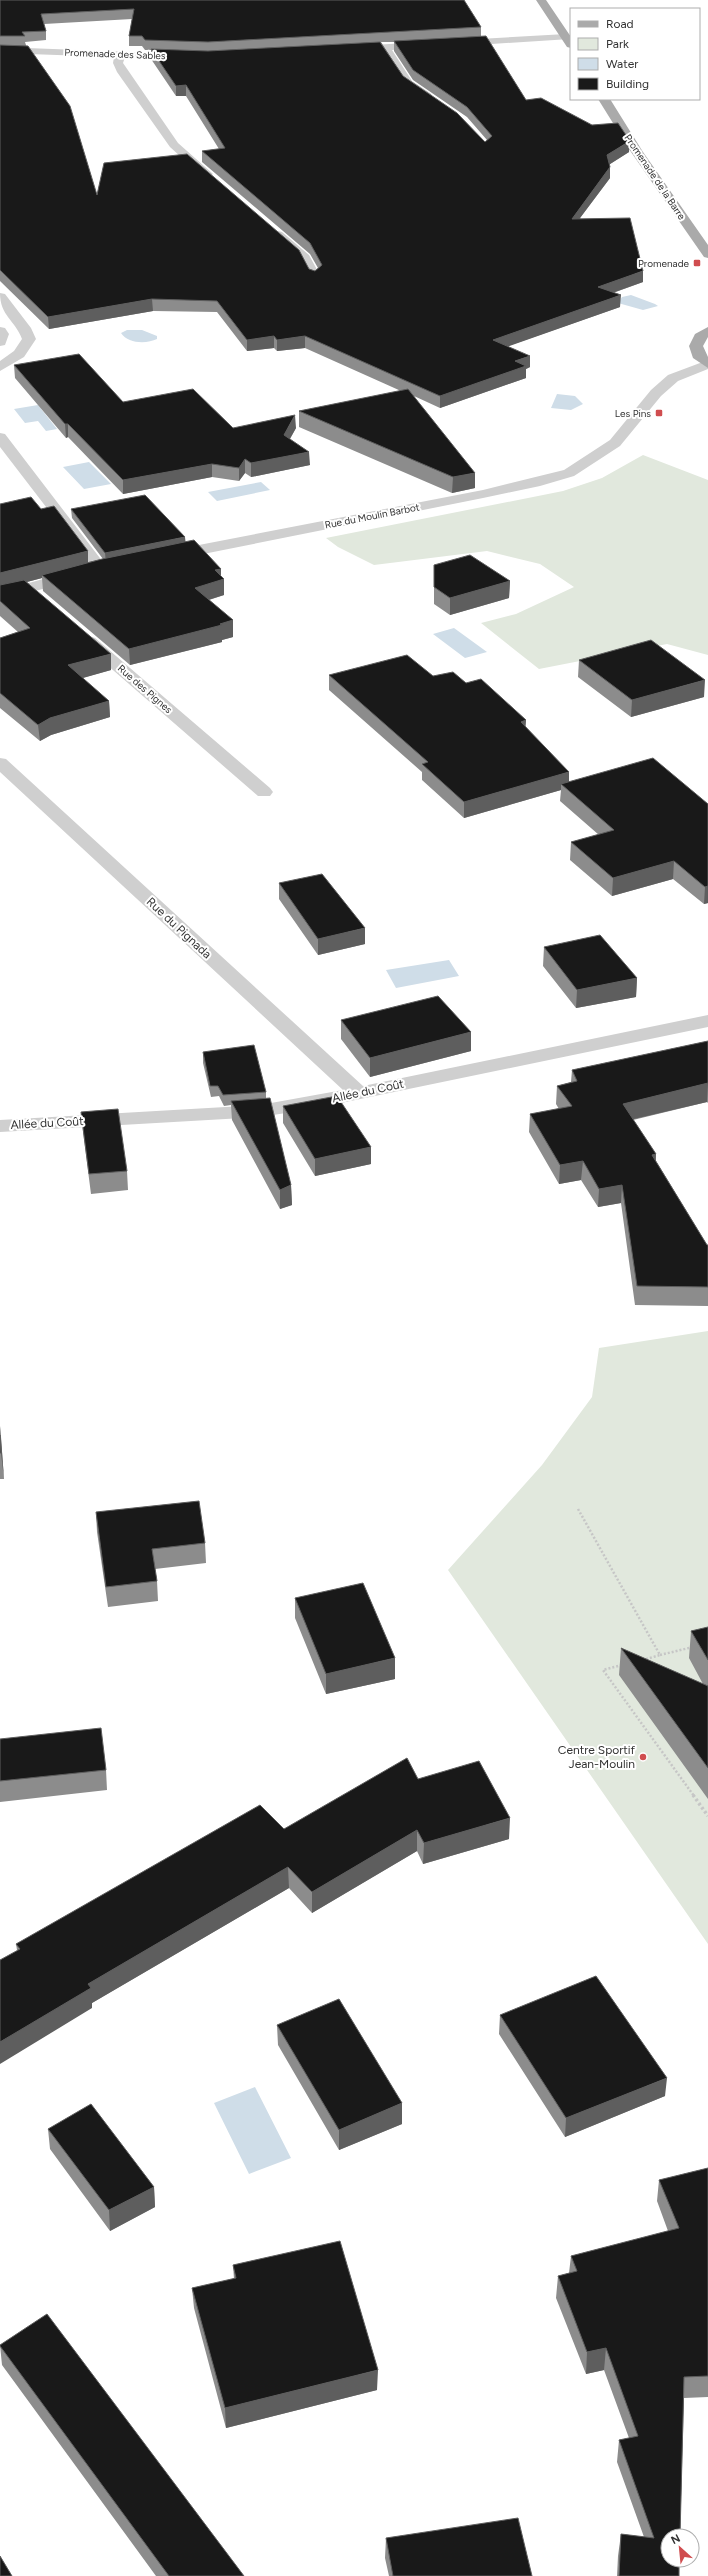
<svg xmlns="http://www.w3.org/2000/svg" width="708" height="2576" viewBox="0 0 708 2576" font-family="Figtree,sans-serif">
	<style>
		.green { fill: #e1e8dd }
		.water { fill: #cfdde8 }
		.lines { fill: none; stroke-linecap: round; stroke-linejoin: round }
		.path-far1 { stroke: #c6c6c6; stroke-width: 2.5; stroke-dasharray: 2 2; stroke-linecap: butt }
		.path { stroke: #c6c6c6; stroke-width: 3.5; stroke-dasharray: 2.5 2.5; stroke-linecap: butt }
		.minor { fill: #cfcfcf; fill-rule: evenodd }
		.major { fill: #aaa; fill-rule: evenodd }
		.wall { fill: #8c8c8c; fill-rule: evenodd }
		.shaded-wall { fill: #5e5e5e }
		.building { fill: #191919; stroke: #5e5e5e }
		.poi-dot { fill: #d04d4f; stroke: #fff; stroke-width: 1.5 }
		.labels { text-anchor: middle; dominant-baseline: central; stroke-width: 4; stroke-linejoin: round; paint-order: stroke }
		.far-street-label { font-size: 10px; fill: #323232; stroke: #fff }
		.far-poi-label { font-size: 10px; fill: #323232; stroke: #fff; text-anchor: end }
		.street-label { font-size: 12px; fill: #323232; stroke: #fff }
		.poi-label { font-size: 12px; fill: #323232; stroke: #fff; text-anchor: end }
	</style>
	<rect width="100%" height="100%" fill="#fff"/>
	<!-- green -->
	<path class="green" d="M643,455L708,480V655L667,644L539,669L481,623L516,614L574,587L540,564L487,551L374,565L338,547L326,538L563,491L602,478Z
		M708,1331V1944L448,1570L542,1465L592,1397L599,1348Z"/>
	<!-- water -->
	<path class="water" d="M631,295L655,304L658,306L643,310L618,303L622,297Z
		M127,330H142L157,336V339C147,344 128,344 121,333Z
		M557,394L575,396L583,404L571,410L551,408Z
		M38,405L57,429L46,431L38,421L25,423L14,409Z
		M89,462L111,484L84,489L63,467Z
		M261,482L270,490L217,501L208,492Z
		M454,628L487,652L465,658L433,634Z
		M449,960L459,976L396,988L386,970Z
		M255,2087L291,2158L249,2174L214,2103Z"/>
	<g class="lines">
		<!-- path-far1 -->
		<path class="path-far1" d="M578,1509L660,1655L643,1660
			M660,1655L693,1647
			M622,1665L603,1670L694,1796"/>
		<!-- path -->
		<path class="path" d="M693,1795L708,1816"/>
		<!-- minor -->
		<path class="minor" d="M566,34L570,35V39L461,46L456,43L461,40Z
			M424,42L428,43V47L392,50L412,81L430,93L432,95L426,98L404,85L381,51L355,52L350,49L355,46Z
			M0,47L185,54V58L181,59L125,57L123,63L178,143L213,174L207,178L203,177L170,147L117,72L113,63L114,57L0,53Z
			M278,231L282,232L309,255L321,277L320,280H310L300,260L274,238L272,235L274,232Z
			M0,293L5,294L31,328L36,339L24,357L0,371V361L14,351L22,339C15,320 0,316 0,293Z
			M0,327L5,328L9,334L5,345L0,346Z
			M708,360V369L678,381L661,396L620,446L574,476L540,486L483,498L173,560L165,555L173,550L483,490L564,470L610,440L651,390L668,375Z
			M0,433L5,434L106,566L109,569L106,572H96L0,447Z
			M72,571L80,576L78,579L0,601V591Z
			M89,636L95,638L270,788L273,792L270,796H258L83,644L81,641L83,638Z
			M0,758L6,759L363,1086L708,1015V1027L312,1109L260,1117L0,1132V1120L260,1105L343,1090L0,772Z"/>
		<!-- major -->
		<path class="major" d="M536,0H546L571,37V48L567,47Z
			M598,99H610L643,152L708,245V258L704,257L631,152Z
			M708,327V337L703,346L708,357V368L693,358L689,346L695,334Z"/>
	</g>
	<!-- wall -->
	<path class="wall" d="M0,0L481,27V36L526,100L629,152L610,164V178L580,218L643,282L613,293L620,307L508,346L530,367L526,369V378L440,408L414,396L475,488L452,493L299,427V411L401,391L305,348L277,351L274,348L247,351L217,312L153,311L49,329L0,281ZM132,19L129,36V46H142L145,50H151V59L176,96H186L219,149L202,151V162L310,254L318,268L315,271L97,195L26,45L25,42L46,40V31L44,24ZM381,42H394V51L413,80L467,117L487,140L485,142L403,76Z
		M14,365L123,402L233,428H296L290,439L310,465L251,477L245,473L239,481L212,477L123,494L68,437L66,438L15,378Z
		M0,504L41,509L88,562L103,559L72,518L71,509L186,542L221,569V577L224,595L209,600L233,620V637L222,640V642L130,665L43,591L42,578L27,582L111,670L82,678L109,701L110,717L51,735L40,741L0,708V638L18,632L0,616Z
		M434,565L510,581L509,598L450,615L434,604Z
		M579,660L704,697L631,717L578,677Z
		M329,675L433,676L466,683L526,720L525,726L569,782L708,804V903L704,904L673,879L612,896L570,860L571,842L599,835L560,801L561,790L464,818L422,780V772L329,690Z
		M279,883L365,944L318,955L279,899Z
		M544,947L637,978L636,997L576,1008L543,966Z
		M341,1020L471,1032V1051L370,1077L341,1039Z
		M708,1041V1103L707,1102L633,1120L656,1154V1161L707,1245H708V1306L635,1305L621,1203L598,1207L581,1180L559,1184L529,1132L530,1114L559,1109L556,1104L557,1086L571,1082L572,1070Z
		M203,1052L266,1092V1098L291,1185L292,1205L280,1209L232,1120L231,1105L224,1106L219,1096L211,1097L203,1063Z
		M283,1106L371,1147V1164L315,1176L283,1123Z
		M81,1112L127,1171L128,1190L91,1194L83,1132Z
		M0,1426L4,1479H0Z
		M96,1512L205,1543L206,1563L155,1569L157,1581L158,1601L108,1607L97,1532Z
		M295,1598L395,1679L326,1694L295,1618Z
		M708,1627V1799L619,1675L621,1648L703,1684L689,1658L691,1631Z
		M0,1739L106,1770L107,1790L0,1802Z
		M418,1779L509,1839L423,1864L417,1851L312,1913L289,1888L92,2003V2008L17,1950L16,1944L284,1829Z
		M500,2015L665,2096L565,2137L499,2034Z
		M277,2025L402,2103V2124L339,2150L278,2045Z
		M48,2129L154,2187L155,2207L110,2231L50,2149Z
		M708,2168V2397L684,2398L679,2576H617L618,2556L621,2534L644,2537L617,2462L619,2440L629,2438L604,2370L586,2374L556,2298L558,2276L569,2273L571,2256L668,2231L657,2201L659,2180Z
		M233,2265L377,2390L226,2428L194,2308L192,2288L234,2279Z
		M0,2345L244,2576H156L2,2365Z
		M386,2538L532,2576H389L385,2558Z"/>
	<!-- shaded-wall -->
	<path class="shaded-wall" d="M186,85V96H176V86Z
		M630,141L629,152L607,166V155Z
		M610,167V178L571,230L572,219Z
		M643,271V282L598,298V287Z
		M621,295L620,307L492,352L493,340Z
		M152,299L153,311L49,329L48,317Z
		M274,336V348L247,351V340Z
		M305,336V348L277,351V340Z
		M530,356V367L526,369V378L440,408V396L515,361Z
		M295,415L296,428L284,449V435Z
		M65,424H68V437L66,438Z
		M309,452L310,465L251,477V463Z
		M245,459V473L239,481V468Z
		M212,464V477L123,494V480Z
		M475,473V488L452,493L453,477Z
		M185,537L186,546L106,562L105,553Z
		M88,551V566L42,575V578L0,589V573Z
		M221,569V580L224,579V595L195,604V588L215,570Z
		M510,581L509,598L450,615V598Z
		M233,620V637L222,640V642L130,665L129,649Z
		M111,654V670L69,682L68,665Z
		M705,680L704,697L631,717L632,700Z
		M109,701L110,717L51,735L40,741L38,725L50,718Z
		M526,720L525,736L521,722Z
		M569,772V788L561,784V790L464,818V802Z
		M674,861L673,879L612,896L613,878Z
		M708,886V903L704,904L705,887Z
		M365,928V944L318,955V939Z
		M637,978L636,997L576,1008L577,990Z
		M471,1032V1051L370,1077V1058Z
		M708,1083L707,1102L621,1122L623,1104Z
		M371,1147V1164L315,1176V1159Z
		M656,1154L655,1172L652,1155Z
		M583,1161L581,1180L559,1184L560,1165Z
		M291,1185L292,1205L280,1209V1190Z
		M622,1185L621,1203L598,1207L599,1189Z
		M0,1426L1,1437L4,1479L1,1453Z
		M395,1658V1679L326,1694V1674Z
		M510,1818L509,1839L423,1864L424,1843Z
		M417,1830V1851L312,1913V1892Z
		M288,1867L289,1888L92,2003V2008L0,2064V2042L88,1984Z
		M667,2078L665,2096L565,2137L566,2118Z
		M402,2103V2124L339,2150V2130Z
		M154,2187L155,2207L110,2231L109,2210Z
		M606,2348L604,2370L586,2374L587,2352Z
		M378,2370L377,2390L226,2428L225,2408Z"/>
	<!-- building -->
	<path class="building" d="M0,0H464L481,27L208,42L145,40L142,36H129L134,9L41,14L46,31L22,32L25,36H0Z
		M486,36L526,100L541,98L592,125L618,123L630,141L607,155L610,167L572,219L630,218L643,271L598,287L621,295L493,340L530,356L515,361L526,366L440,396L305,336L277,340L274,336L247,340L217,301L152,299L48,317L0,270V45L28,46L70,106L97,195L104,163L187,154L299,250L309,269L315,271L322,265L310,243L202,151L225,148L186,85L176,86L151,49L208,51L380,42L403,76L457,113L485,142L492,136L467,107L413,70L394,41Z
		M79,354L123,402L193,389L233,428L295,415L284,435L309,452L251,463L245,459L239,468L212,464L123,480L68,424H65L14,365Z
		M408,389L475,473L453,477L299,411Z
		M145,495L185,537L105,553L71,509Z
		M31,497L41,509L54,506L88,551L0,573V504Z
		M194,540L221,569L215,570L224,579L195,588L233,620L220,624L222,625L129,649L42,575L102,559Z
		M470,555L510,581L450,598L434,587V565Z
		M24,580L111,654L68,665L109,701L50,718L38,725L0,693V638L30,628L0,601V585Z
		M651,640L705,680L632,700L579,660Z
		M407,655L433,676L453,672L466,683L481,679L526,720L521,722L569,772L464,802L422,764L428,762L329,675Z
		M653,758L708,804V886L705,887L674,861L613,878L571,842L614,830L561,784Z
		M322,874L365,928L318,939L279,883Z
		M600,935L637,978L577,990L544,947Z
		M438,996L471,1032L370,1058L341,1020Z
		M708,1041V1083L623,1104L656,1154L652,1155L707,1245H708V1287L637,1286L622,1185L599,1189L583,1161L560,1165L530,1114L572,1106L557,1086L577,1081L572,1070Z
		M254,1045L266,1092L223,1095L218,1086H210L203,1052Z
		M337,1096L371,1147L315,1159L283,1106Z
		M270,1098L291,1185L280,1190L231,1101Z
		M118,1109L127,1171L89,1174L81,1112Z
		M0,1435L1,1453H0Z
		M199,1501L205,1543L152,1549L157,1581L106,1587L96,1512Z
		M363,1583L395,1658L326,1674L295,1598Z
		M708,1627V1660L691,1631Z
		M621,1648L708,1686V1768Z
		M101,1728L106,1770L0,1781V1739Z
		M407,1758L418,1779L479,1761L510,1818L424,1843L417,1830L312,1892L288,1867L88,1984L91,1988L0,2042V1960L20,1949L16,1944L260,1805L284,1829Z
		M596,1976L667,2078L566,2118L500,2015Z
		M339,1999L402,2103L339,2130L277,2025Z
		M91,2104L154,2187L109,2210L48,2129Z
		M708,2168V2376L684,2377L680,2536H668V2560H679V2576H619L621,2534L654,2538L619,2440L638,2436L606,2348L587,2352L558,2276L577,2271L571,2256L679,2228L659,2180Z
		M340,2241L378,2370L225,2408L192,2288L236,2278L233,2265Z
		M47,2314L244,2576H169L0,2346V2345Z
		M518,2518L532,2576H393L386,2538Z
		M0,2556L12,2576H0Z"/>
	<!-- markers -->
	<g class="poi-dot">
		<rect x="693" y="259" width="8" height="8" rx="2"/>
		<rect x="655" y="409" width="8" height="8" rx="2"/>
		<circle cx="643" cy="1757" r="4"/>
	</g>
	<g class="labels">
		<!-- far-street labels -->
		<g class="far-street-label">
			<text transform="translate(115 54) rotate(2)">Promenade des Sables</text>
			<text transform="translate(655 177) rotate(56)">Promenade de la Barre</text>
			<text transform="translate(372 516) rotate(-11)">Rue du Moulin Barbot</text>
			<text transform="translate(145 689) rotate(41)">Rue des Pignes</text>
		</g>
		<!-- far-poi labels -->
		<g class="far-poi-label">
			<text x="689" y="263">Promenade</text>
			<text x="651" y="413">Les Pins</text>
		</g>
		<!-- street labels -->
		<g class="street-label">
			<text transform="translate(179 928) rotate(43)">Rue du Pignada</text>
			<text transform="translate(368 1091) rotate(-12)">Allée du Coût</text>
			<text transform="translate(47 1123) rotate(-3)">Allée du Coût</text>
		</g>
		<!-- poi labels -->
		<g class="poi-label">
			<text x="635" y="1750">Centre Sportif<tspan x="635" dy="14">Jean-Moulin</tspan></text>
		</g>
	</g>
	<!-- legend -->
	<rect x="570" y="8" width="130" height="92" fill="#ffffff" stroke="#adadad"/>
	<rect x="578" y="21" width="20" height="6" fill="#aaaaaa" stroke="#adadad"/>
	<text x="606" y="28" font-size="12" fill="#323232">Road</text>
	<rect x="578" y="38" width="20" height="12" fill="#e1e8dd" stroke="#adadad"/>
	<text x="606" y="48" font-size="12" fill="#323232">Park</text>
	<rect x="578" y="58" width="20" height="12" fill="#cfdde8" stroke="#adadad"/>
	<text x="606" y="68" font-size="12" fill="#323232">Water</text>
	<rect x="578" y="78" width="20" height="12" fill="#191919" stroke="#adadad"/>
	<text x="606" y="88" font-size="12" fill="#323232">Building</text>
	<!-- north arrow -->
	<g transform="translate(680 2548) rotate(333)"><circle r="19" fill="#ffffff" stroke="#adadad"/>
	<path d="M0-3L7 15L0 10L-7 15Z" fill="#d04d4f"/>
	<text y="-6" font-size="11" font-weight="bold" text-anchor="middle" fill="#323232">N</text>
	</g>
</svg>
